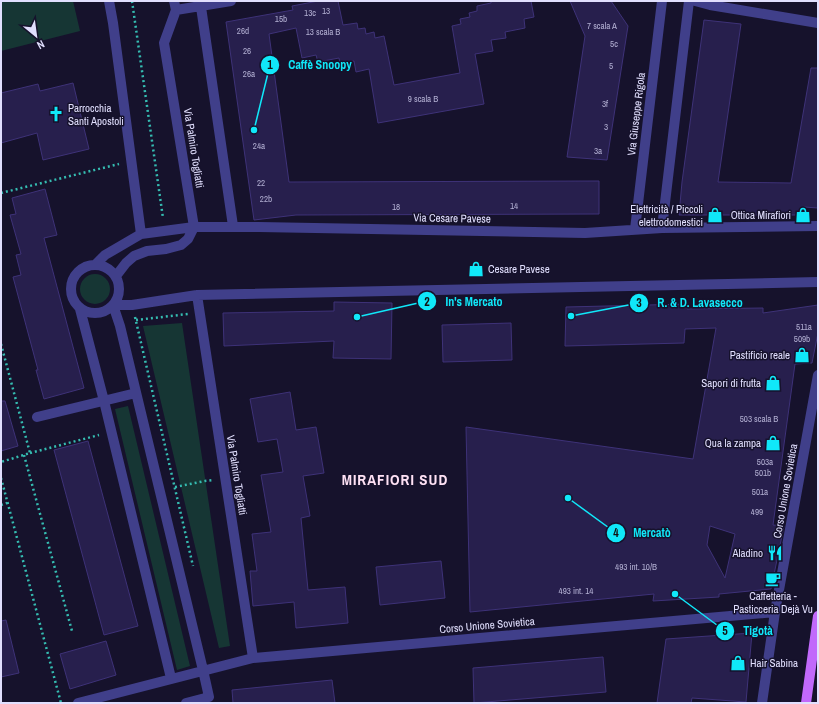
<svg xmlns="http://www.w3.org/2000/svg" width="819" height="704" viewBox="0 0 819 704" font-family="'Archivo Narrow',sans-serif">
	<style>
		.green { fill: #163634 }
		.building { fill: #271f4d; stroke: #3e3278; fill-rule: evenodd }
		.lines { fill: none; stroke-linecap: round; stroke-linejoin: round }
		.path { stroke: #35bcb1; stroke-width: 2.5; stroke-dasharray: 2 3; stroke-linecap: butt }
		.minor { stroke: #403f8a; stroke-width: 10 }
		.major { stroke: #c169fb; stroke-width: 10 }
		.labels { text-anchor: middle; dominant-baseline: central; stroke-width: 3; stroke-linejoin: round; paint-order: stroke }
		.number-label { font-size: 9px; fill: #b2afd2 }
		.poi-label { font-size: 11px; fill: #e1dffe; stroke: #16122c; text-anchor: end }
		.street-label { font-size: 11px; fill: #e1dffe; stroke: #16122c }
		.district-label { font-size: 15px; font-weight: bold; letter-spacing: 1px; fill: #fee1f4; stroke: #16122c }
		.leader { fill: none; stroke: #10e8f9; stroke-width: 1.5 }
		.callout-dot { fill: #10e8f9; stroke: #16122c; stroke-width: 1.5 }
		.mark-label { font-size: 12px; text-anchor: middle; font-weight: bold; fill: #111 }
		.callout-label { font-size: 12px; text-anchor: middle; font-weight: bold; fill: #10e8f9; stroke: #16122c; stroke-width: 3; stroke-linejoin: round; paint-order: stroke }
	</style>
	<rect width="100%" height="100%" fill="#16122c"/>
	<!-- green -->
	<path class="green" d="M1,1H73L80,31L1,51Z
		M80 289a15 15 0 1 1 30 0a15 15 0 1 1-30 0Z
		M182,323L230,646L219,648L143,326Z
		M128,406L190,666L177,670L115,409Z"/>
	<!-- building -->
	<path class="building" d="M318,1H338L343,25L357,23L358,29L365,28L366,34L374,32L375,38L384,36L394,85L460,73L452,26L461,24L460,19L470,17L469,13L477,11V6L491,3V1H531L534,17L524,19L525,28L505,32L506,38L491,40L493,51L475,54L484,104L378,123L369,69L356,72L354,61L340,64L339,58L318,62L316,55L302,58L296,28L269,34L289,182L599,181V214L296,215L254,220L226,22L293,10L292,6Z
		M570,1H611L628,26L607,160L567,157L585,36Z
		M704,20L741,24L718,182L791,183L811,68H818V208L804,207L803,215H679L682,182Z
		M73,83L89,149L43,160L37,133L1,143V93L38,84L40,91Z
		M45,189L57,235L44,238L84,388L44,399L36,370H38L13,277L21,275L16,255L21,254L10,215L16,214L12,198Z
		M334,302L392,303L391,359L333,358L334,341L224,346L223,313L334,311Z
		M688,304L687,309L763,308V313L818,305V333L812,363L795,364L773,525L784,526L771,589L719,594V597L653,601L654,594L470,612L466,427L693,459L716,328L685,329L684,343L565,346L566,307ZM710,526L735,534L725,578L707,545Z
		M511,323L512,360L443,362L442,325Z
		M290,392L296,430L316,427L324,473L303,476L310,516L301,518L308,590L345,587L348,623L296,628L294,602L253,606L250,571H257L252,534L271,532L261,475L283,472L277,439L258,442L250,399Z
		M1,401H5L18,446L1,451Z
		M88,441L138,626L104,635L54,450Z
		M441,561L445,598L380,605L376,567Z
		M6,620L19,673L1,677V621Z
		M752,633L746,702L692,698L691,703H657L666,639Z
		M106,641L116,675L70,689L60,654Z
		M603,657L606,692L474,703L473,668Z
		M332,680L335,703H233L232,690Z"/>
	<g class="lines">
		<!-- path -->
		<path class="path" d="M132,1L163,218
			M1,193L119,164
			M135,317L193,566
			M136,320L188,314
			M1,344L30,453L1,462
			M30,453L99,435
			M24,455L72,631
			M1,478L61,703
			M175,487L205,481L214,480
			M1,505L7,503"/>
		<!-- minor -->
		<path class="minor" d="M109,1L113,23L141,234
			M695,1L710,5L818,23
			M201,7L233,226
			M176,10L231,1
			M662,228L689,1
			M635,229L662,1
			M96,264L105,255L141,234L194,227H259L585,233L662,228L818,226
			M71 289a24 24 0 1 1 48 0a24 24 0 1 1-48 0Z
			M116,276L126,263L134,256L147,251L166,249L181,245L188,239L194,227L164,43L176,10L174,1
			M197,295L253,658
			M113,305H132L197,295L818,282
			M113,305L120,326L203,670L209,697L186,703
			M80,309L104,401L171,678
			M37,417L136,393
			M78,703L253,658L775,612
			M762,703L775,612L818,375"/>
		<!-- major -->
		<path class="major" d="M806,703L818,616"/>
	</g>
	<!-- icons -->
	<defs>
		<symbol id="church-bare" viewBox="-9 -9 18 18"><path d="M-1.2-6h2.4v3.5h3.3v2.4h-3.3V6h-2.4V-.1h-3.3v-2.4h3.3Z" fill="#10e8f9" stroke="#16122c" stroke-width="2.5" paint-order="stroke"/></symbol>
		<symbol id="shop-bare" viewBox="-9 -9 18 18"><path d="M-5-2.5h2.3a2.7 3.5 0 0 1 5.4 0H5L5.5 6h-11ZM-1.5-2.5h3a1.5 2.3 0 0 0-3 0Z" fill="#10e8f9" stroke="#16122c" stroke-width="2.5" paint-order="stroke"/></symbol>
		<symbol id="restaurant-bare" viewBox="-9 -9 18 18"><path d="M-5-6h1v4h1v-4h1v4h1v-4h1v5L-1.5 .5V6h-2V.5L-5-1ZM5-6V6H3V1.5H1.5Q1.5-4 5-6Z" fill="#10e8f9" stroke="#16122c" stroke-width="2.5" paint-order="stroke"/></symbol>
		<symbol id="cafe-bare" viewBox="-9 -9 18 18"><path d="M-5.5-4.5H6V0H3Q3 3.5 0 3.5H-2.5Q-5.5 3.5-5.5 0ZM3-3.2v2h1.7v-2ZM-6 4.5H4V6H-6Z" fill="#10e8f9" stroke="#16122c" stroke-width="2.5" paint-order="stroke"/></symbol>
	</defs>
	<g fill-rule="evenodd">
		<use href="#church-bare" x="45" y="103" width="22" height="22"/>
		<use href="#shop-bare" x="704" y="204" width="22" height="22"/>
		<use href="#shop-bare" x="792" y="204" width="22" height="22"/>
		<use href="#shop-bare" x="465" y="258" width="22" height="22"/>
		<use href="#shop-bare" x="791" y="344" width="22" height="22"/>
		<use href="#shop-bare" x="762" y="372" width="22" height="22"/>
		<use href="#shop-bare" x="762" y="432" width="22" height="22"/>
		<use href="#restaurant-bare" x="764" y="542" width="22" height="22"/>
		<use href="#cafe-bare" x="762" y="568" width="22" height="22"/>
		<use href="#shop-bare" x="727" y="652" width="22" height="22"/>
	</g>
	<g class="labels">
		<!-- number labels -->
		<g class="number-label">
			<text x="326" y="11">13</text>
			<text x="310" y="13">13c</text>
			<text x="281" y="19">15b</text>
			<text x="602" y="26">7 scala A</text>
			<text x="243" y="31">26d</text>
			<text x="323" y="32">13 scala B</text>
			<text x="614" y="44">5c</text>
			<text x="247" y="51">26</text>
			<text x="611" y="66">5</text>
			<text x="249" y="74">26a</text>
			<text x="423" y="99">9 scala B</text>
			<text x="605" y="104">3f</text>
			<text x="606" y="127">3</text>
			<text x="259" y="146">24a</text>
			<text x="598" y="151">3a</text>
			<text x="261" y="183">22</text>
			<text x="266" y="199">22b</text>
			<text x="514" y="206">14</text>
			<text x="396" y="207">18</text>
			<text x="804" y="327">511a</text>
			<text x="802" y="339">509b</text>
			<text x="759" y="419">503 scala B</text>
			<text x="765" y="462">503a</text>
			<text x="763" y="473">501b</text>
			<text x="760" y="492">501a</text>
			<text x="757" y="512">499</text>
			<text x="636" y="567">493 int. 10/B</text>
			<text x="576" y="591">493 int. 14</text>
		</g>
		<!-- poi labels -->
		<g class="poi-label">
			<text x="68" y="108" text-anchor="start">Parrocchia<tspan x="68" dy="13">Santi Apostoli</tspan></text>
			<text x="703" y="209">Elettricità / Piccoli<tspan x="703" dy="13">elettrodomestici</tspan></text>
			<text x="791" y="215">Ottica Mirafiori</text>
			<text x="488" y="269" text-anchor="start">Cesare Pavese</text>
			<text x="790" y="355">Pastificio reale</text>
			<text x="761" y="383">Sapori di frutta</text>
			<text x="761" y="443">Qua la zampa</text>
			<text x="763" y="553">Aladino</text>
			<text x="773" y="596" text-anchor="middle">Caffetteria -<tspan x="773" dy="13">Pasticceria Dejà Vu</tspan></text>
			<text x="750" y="663" text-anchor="start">Hair Sabina</text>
		</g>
		<!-- street labels -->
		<g class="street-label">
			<text transform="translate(636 114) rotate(-83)">Via Giuseppe Rigola</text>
			<text transform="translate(194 148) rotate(81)">Via Palmiro Togliatti</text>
			<text transform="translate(452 218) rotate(1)">Via Cesare Pavese</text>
			<text transform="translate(237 475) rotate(81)">Via Palmiro Togliatti</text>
			<text transform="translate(785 491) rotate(-80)">Corso Unione Sovietica</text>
			<text transform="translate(487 625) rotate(-5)">Corso Unione Sovietica</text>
		</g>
		<!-- district labels -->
		<g class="district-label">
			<text x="395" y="479">MIRAFIORI SUD</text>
		</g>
	</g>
	<!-- callouts -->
	<path class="leader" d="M254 130L270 65M357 317L427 301M571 316L639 303M568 498L616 533M675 594L725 631"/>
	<g class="callout-dot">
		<circle cx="254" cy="130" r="4"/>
		<circle cx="357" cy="317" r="4"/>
		<circle cx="571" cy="316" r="4"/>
		<circle cx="568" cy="498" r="4"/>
		<circle cx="675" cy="594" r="4"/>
		<circle cx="270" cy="65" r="10"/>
		<circle cx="427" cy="301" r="10"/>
		<circle cx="639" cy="303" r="10"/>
		<circle cx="616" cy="533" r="10"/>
		<circle cx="725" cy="631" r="10"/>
	</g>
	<g class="mark-label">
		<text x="270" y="69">1</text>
		<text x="427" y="306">2</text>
		<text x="639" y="307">3</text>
		<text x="616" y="537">4</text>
		<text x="725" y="635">5</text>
	</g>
	<g class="callout-label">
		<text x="320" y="69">Caffè Snoopy</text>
		<text x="474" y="306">In's Mercato</text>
		<text x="700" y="307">R. &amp; D. Lavasecco</text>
		<text x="652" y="537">Mercatò</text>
		<text x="758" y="635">Tigotà</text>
	</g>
	<!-- border -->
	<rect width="819" height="704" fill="none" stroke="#e1dffe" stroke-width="4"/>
	<!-- north arrow -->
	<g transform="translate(36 36) rotate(151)" stroke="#16122c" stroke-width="3" paint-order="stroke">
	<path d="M0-3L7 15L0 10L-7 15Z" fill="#e1dffe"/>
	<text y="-6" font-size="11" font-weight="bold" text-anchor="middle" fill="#e1dffe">N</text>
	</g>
</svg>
